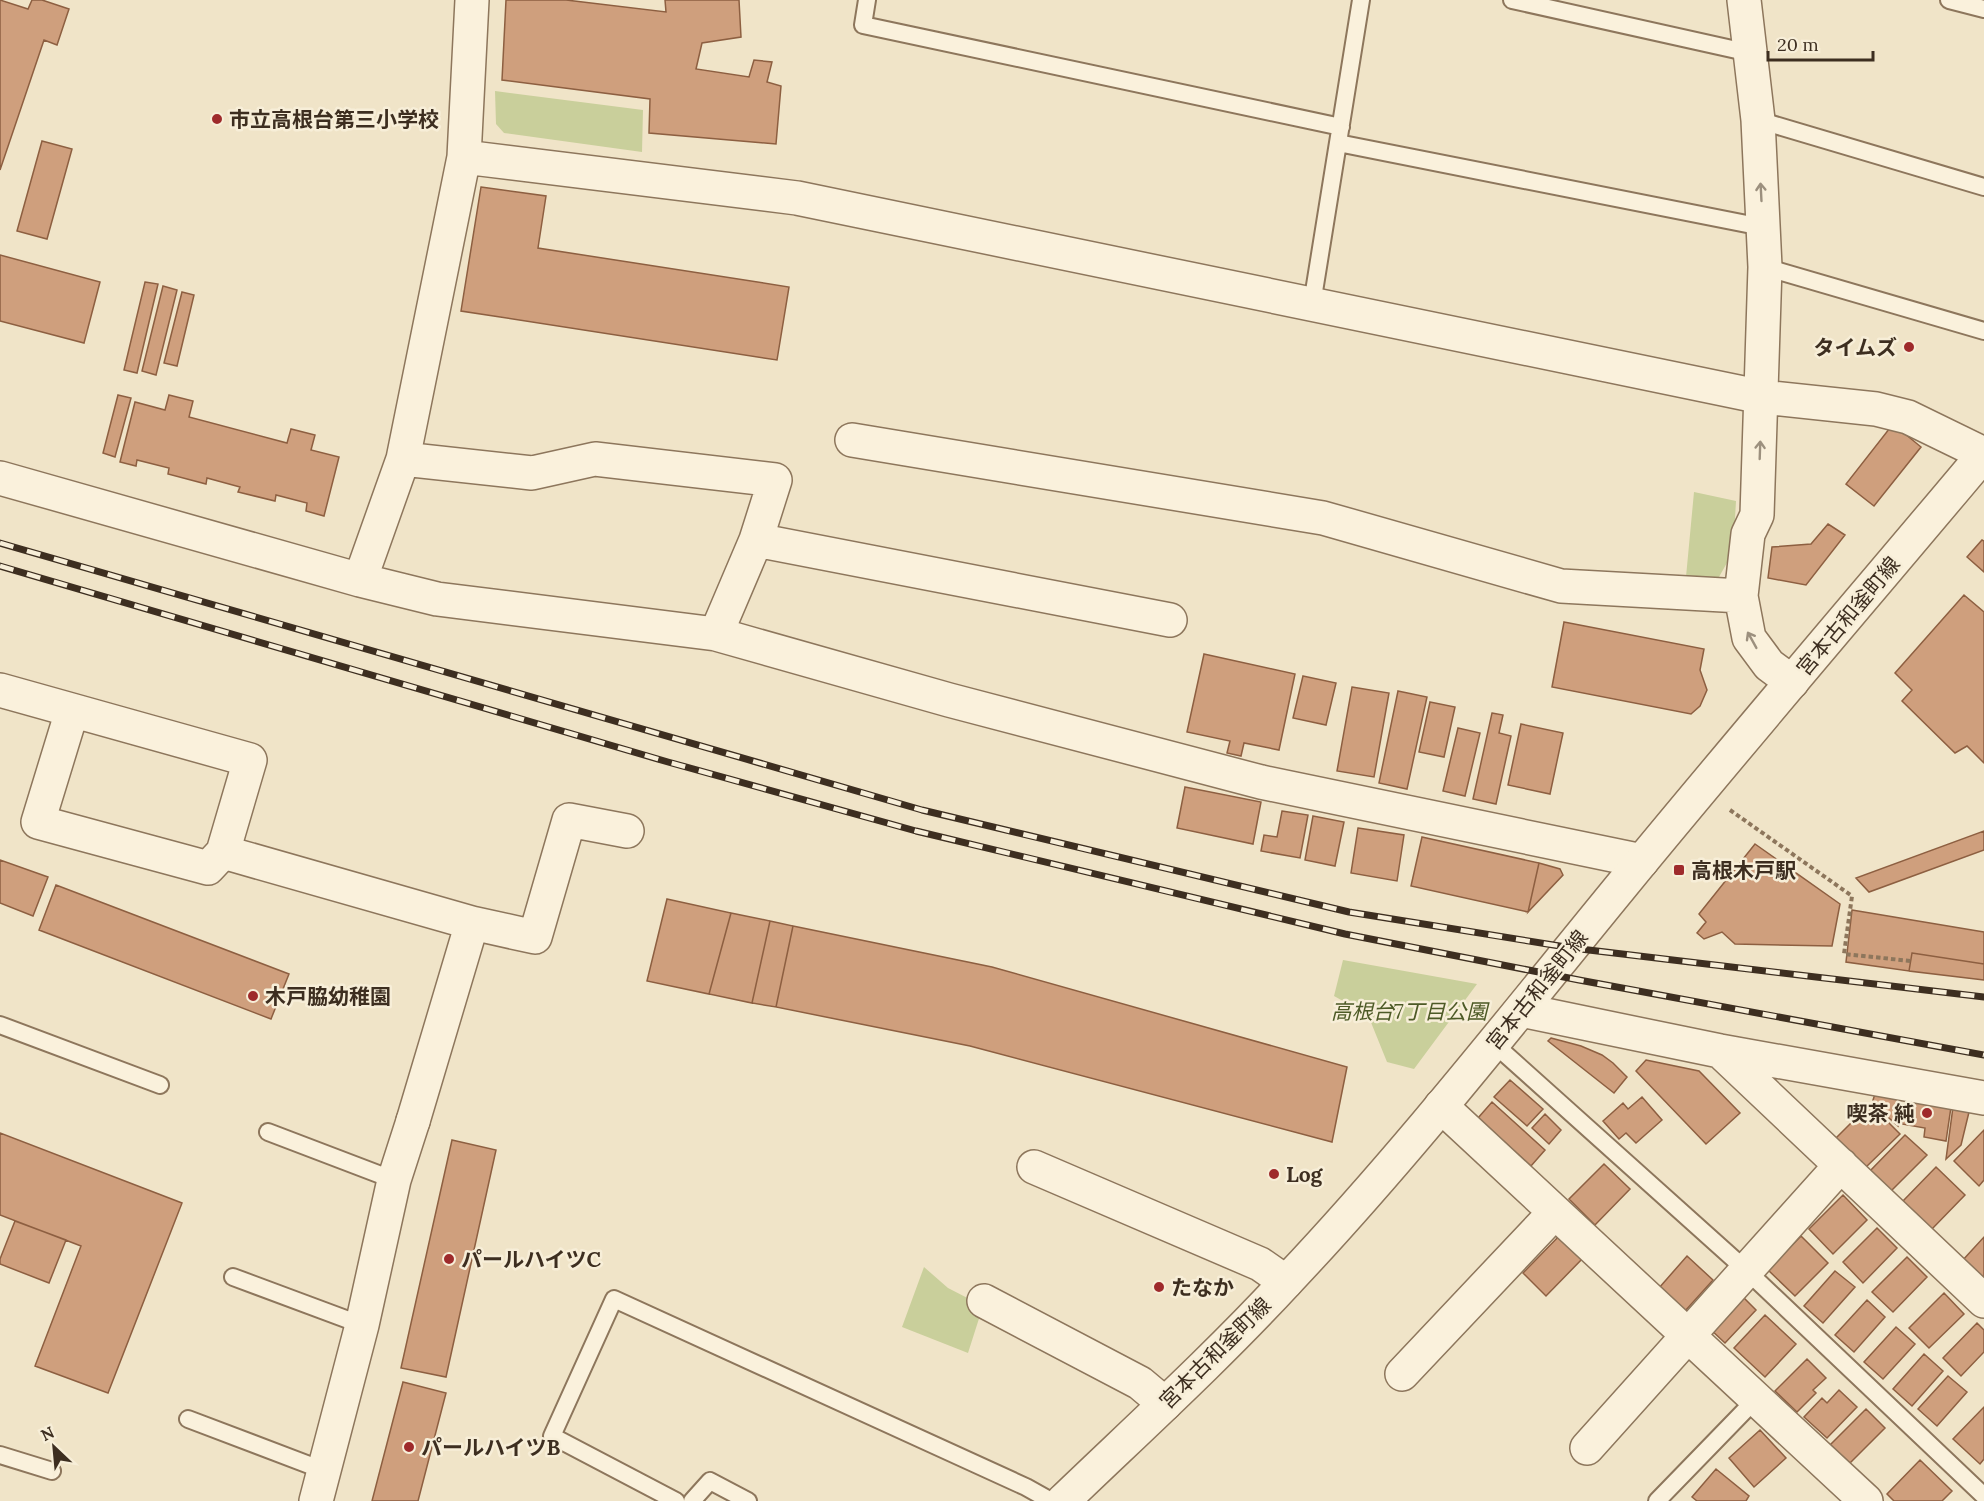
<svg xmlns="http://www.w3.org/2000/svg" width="1984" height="1501" viewBox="0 0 1984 1501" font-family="Lora,'Noto Sans JP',serif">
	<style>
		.green { fill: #c9cf9b }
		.building { fill: #cf9f7d; stroke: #8d5f41; stroke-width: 1.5 }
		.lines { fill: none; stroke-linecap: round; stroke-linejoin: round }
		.service-casing { stroke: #8d765c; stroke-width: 20 }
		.minor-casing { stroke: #8d765c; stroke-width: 36 }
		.tertiary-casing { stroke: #8d765c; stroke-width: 36 }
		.path { stroke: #8d765c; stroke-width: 4; stroke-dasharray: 4.5 3; stroke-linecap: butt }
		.service { stroke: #faf1dc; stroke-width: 16 }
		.minor { stroke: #faf1dc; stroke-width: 33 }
		.tertiary { stroke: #faf1dc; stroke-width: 33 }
		.rail-casing { stroke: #3d2e20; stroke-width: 7 }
		.rail { stroke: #f7eed8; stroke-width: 4.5; stroke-dasharray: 14; stroke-linecap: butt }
		.oneway { stroke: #9c907e }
		.poi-dot { fill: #9e2a2b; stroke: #f7eed8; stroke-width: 2 }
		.labels { text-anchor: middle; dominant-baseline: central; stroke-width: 5; stroke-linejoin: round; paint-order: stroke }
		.poi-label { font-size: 21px; font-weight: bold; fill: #3d2e20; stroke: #f7eed8; text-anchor: start }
		.street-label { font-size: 21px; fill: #3d2e20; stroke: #f7eed8 }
		.park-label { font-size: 21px; font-style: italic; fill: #4d5a26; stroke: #f7eed8 }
	</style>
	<rect width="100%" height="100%" fill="#f0e4c8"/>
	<!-- green -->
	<path class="green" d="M495,91L643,110L642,152L504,133L496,124Z
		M1694,492L1736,501L1733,552L1719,577H1686Z
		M1343,960L1477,984L1414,1069L1387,1062L1368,1015L1334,996Z
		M924,1267L948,1288L983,1306L968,1353L902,1327Z"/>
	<!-- building -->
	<path class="building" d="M0,0L28,9L32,0H42L69,9L57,45L44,40L0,170Z
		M506,0H566L666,12L665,0H739L741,37L702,43L696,69L749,77L754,60L772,62L767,82L781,86L776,144L649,133L650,99L502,80Z
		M42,141L72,149L47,239L17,231Z
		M481,187L546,196L538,248L789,287L777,360L461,311Z
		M0,255L100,282L84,343L0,321Z
		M145,282L158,284L137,373L124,370Z
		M163,286L177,290L156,375L142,371Z
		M182,292L194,295L177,366L164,363Z
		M118,395L131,398L115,457L103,453Z
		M169,395L193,401L189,417L287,443L291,429L315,435L311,450L339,457L324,516L306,511L307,503L276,495L275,501L238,492L240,487L207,478L206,484L168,474L169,468L137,460L136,466L120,462L135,402L165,410Z
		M1893,424L1921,447L1874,506L1846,484Z
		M1828,524L1845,535L1806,585L1768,578L1772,547L1811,544Z
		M1982,540L1984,541V572L1967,557Z
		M1964,595L1984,612V763L1967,746L1955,753L1902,701L1912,690L1895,673Z
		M1564,622L1704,649L1700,670L1707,690L1700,706L1691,714L1552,687Z
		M1204,654L1295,674L1279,750L1244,743L1241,756L1227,753L1230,741L1187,732Z
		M1303,676L1336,683L1326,725L1293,718Z
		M1352,687L1389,693L1374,777L1337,771Z
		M1398,691L1427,697L1407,789L1379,783Z
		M1430,702L1455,707L1444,757L1419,752Z
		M1492,713L1503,715L1499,733L1511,736L1496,804L1473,799Z
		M1521,724L1563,733L1550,794L1508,785Z
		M1458,728L1480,733L1465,796L1443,791Z
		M1185,787L1261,802L1253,844L1177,828Z
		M1282,811L1308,815L1300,858L1261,851L1264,835L1277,837Z
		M1313,816L1344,822L1335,866L1305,860Z
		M1358,828L1404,835L1397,881L1351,873Z
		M1984,831V850L1869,892L1856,878Z
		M1422,837L1539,863L1528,912L1411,886Z
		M1755,844L1840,904L1832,946L1735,944L1722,932L1704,939L1697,933L1706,922L1699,914Z
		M0,860L48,877L33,916L0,903Z
		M1539,863L1560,869L1563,875L1528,912Z
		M56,885L289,974L271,1019L39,930Z
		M667,899L731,913L709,994L647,981Z
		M1852,910L1984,932V964L1912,953L1909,971L1846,962Z
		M731,913L770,921L752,1003L709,994Z
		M770,921L793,926L776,1007L752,1003Z
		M793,926L992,967L1347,1067L1332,1142L970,1046L776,1007Z
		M1912,953L1984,964V980L1909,971Z
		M1551,1038L1581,1046L1602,1055L1613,1063L1627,1077L1614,1093L1548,1041Z
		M1646,1060L1699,1071L1740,1113L1706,1144L1636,1071Z
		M1510,1080L1543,1109L1527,1126L1494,1097Z
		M1875,1094L1901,1099L1898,1126L1872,1103Z
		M1642,1097L1662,1120L1636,1143L1626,1133L1619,1139L1603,1121L1623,1103L1628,1109Z
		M1906,1101L1951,1107L1946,1141L1924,1137L1925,1128L1902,1124Z
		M1492,1102L1545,1150L1531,1166L1478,1118Z
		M1870,1104L1900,1134L1864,1169L1834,1140Z
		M1953,1107L1970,1108L1961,1145L1946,1159Z
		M1545,1114L1561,1130L1549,1144L1532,1128Z
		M1984,1130V1180L1979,1186L1954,1161Z
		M0,1133L182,1203L108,1393L35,1366L81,1246L0,1215Z
		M1905,1135L1927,1155L1889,1193L1868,1173Z
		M452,1140L496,1150L446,1377L401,1368Z
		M1604,1164L1630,1189L1595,1225L1569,1199Z
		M1936,1167L1965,1195L1932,1229L1903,1201Z
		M1843,1195L1867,1220L1833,1254L1809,1229Z
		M15,1221L66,1240L49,1283L0,1264V1259Z
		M1877,1228L1897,1248L1863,1283L1843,1262Z
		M1561,1234L1584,1257L1546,1296L1523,1273Z
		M1801,1236L1828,1263L1795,1296L1768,1270Z
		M1984,1237V1280L1962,1261Z
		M1687,1256L1713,1280L1685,1311L1659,1288Z
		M1907,1257L1927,1277L1893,1312L1872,1292Z
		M1835,1271L1855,1287L1823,1323L1804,1306Z
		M1944,1293L1964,1314L1929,1348L1909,1328Z
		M1740,1294L1756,1310L1725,1343L1708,1327Z
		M1867,1300L1885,1317L1854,1352L1835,1335Z
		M1765,1315L1796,1344L1765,1377L1734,1348Z
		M1977,1323L1984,1330V1352L1961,1376L1943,1358Z
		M1896,1327L1915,1344L1883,1379L1864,1362Z
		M1924,1354L1943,1371L1912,1406L1893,1389Z
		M1807,1359L1826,1378L1813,1390L1816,1393L1797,1412L1775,1391Z
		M1948,1376L1967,1392L1937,1426L1918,1409Z
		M403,1382L446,1393L418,1501H372Z
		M1839,1390L1857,1407L1827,1438L1804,1417L1822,1398L1827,1403Z
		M1984,1407V1459L1980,1464L1953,1439Z
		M1866,1409L1885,1428L1849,1464L1830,1445Z
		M1760,1430L1786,1458L1754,1487L1729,1458Z
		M1920,1460L1952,1491L1942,1501H1894L1887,1494Z
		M1716,1469L1749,1496L1746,1501H1697L1692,1497Z"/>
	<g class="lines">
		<defs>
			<path id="service" d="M867,0L863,25L1341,127
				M1512,0L1750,53
				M1949,0L1984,9
				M1758,120L1984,187
				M1338,143L1762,227
				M1765,267L1984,331
				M1312,304L1361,0
				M0,1025L160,1085
				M1493,1043L1746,1270L1984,1496
				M268,1132L394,1180
				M233,1277L362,1325
				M188,1419L325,1471
				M0,1455L52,1471
				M676,1501L552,1436L614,1299L1026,1487L1051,1501
				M692,1501L710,1481L748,1501
				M1657,1501L1756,1399"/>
			<path id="minor" d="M1744,0L1758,120L1765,267L1757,515L1748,534L1741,596L1749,638L1769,665L1792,682
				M464,157L797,198L1762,397L1876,409L1908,417L1984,454
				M852,440L1323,518L1561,586L1741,596
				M403,459L532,473L595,459L775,480L756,540L716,634
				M0,478L360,580L437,599L716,634L949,700L1261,782L1642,861
				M756,540L1170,620
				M360,580L403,459L464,157L472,0
				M0,690L250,760L223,852L472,923L535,937L569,820L627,831
				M72,711L38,822L208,868L223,852
				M1521,1010L1720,1051L1984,1098
				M1720,1051L1984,1301
				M1441,1106L1866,1501
				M413,1121L472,923
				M1034,1167L1260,1264L1286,1282
				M984,1301L1140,1383L1165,1404
				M1402,1374L1555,1212
				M1587,1448L1841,1165"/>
			<path id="tertiary" d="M316,1501L362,1325L394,1180L413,1121
				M1063,1501C1139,1428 1217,1357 1288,1280C1407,1154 1514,1017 1623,884C1742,739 1864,597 1984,454"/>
		</defs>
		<!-- service casing -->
		<use href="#service" class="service-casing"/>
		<!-- minor casing -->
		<use href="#minor" class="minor-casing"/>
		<!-- tertiary casing -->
		<use href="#tertiary" class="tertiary-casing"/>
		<!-- path -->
		<path class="path" d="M1730,810L1852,896L1844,954L1911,961"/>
		<!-- service -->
		<use href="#service" class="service"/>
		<!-- minor -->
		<use href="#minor" class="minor"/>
		<!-- tertiary -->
		<use href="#tertiary" class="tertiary"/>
		<defs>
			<path id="rail" d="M0,543L922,810L1349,912L1572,948L1984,997
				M0,566L668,762L916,831L1345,934L1579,980L1984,1055"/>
		</defs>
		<!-- rail casing -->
		<use href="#rail" class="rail-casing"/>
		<!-- rail -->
		<use href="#rail" class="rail"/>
	</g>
	<!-- one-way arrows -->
	<defs><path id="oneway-shaft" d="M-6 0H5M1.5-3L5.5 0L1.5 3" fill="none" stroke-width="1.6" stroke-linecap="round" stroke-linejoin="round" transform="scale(1.5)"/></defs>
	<g class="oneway">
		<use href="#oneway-shaft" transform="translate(1761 192) rotate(-93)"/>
		<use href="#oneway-shaft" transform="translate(1760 450) rotate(-88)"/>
		<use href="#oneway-shaft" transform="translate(1752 640) rotate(-119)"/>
	</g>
	<!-- markers -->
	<g class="poi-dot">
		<circle cx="217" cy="119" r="6"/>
		<circle cx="1909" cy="347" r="6"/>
		<rect x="1673" y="864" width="12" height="12" rx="3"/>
		<circle cx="253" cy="996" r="6"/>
		<circle cx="1927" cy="1113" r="6"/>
		<circle cx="1274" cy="1174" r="6"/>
		<circle cx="449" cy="1259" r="6"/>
		<circle cx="1159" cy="1287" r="6"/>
		<circle cx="409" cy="1447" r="6"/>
	</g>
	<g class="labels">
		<!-- poi labels -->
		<g class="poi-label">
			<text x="229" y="119">市立高根台第三小学校</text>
			<text x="1897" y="347" text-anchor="end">タイムズ</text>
			<text x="1691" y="870">高根木戸駅</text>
			<text x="265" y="996">木戸脇幼稚園</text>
			<text x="1915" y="1113" text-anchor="end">喫茶 純</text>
			<text x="1286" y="1174">Log</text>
			<text x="461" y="1259">パールハイツC</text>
			<text x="1171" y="1287">たなか</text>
			<text x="421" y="1447">パールハイツB</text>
		</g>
		<!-- street labels -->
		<g class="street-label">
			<text transform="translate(1848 616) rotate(-50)">宮本古和釜町線</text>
			<text transform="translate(1537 990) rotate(-51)">宮本古和釜町線</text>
			<text transform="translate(1215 1353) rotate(-45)">宮本古和釜町線</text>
		</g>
		<!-- park labels -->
		<g class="park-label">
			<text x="1409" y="1011">高根台7丁目公園</text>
		</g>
	</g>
	<!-- north arrow -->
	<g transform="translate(54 1447) rotate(334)" stroke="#f7eed8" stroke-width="4.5" paint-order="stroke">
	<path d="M0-4.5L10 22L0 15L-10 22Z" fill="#3d2e20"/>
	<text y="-9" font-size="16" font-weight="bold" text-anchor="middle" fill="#3d2e20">N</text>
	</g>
	<!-- scale -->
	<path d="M1768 51v9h105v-9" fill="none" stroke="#3d2e20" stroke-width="3"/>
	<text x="1777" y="51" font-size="18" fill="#3d2e20" stroke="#f7eed8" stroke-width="4.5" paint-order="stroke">20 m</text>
</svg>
